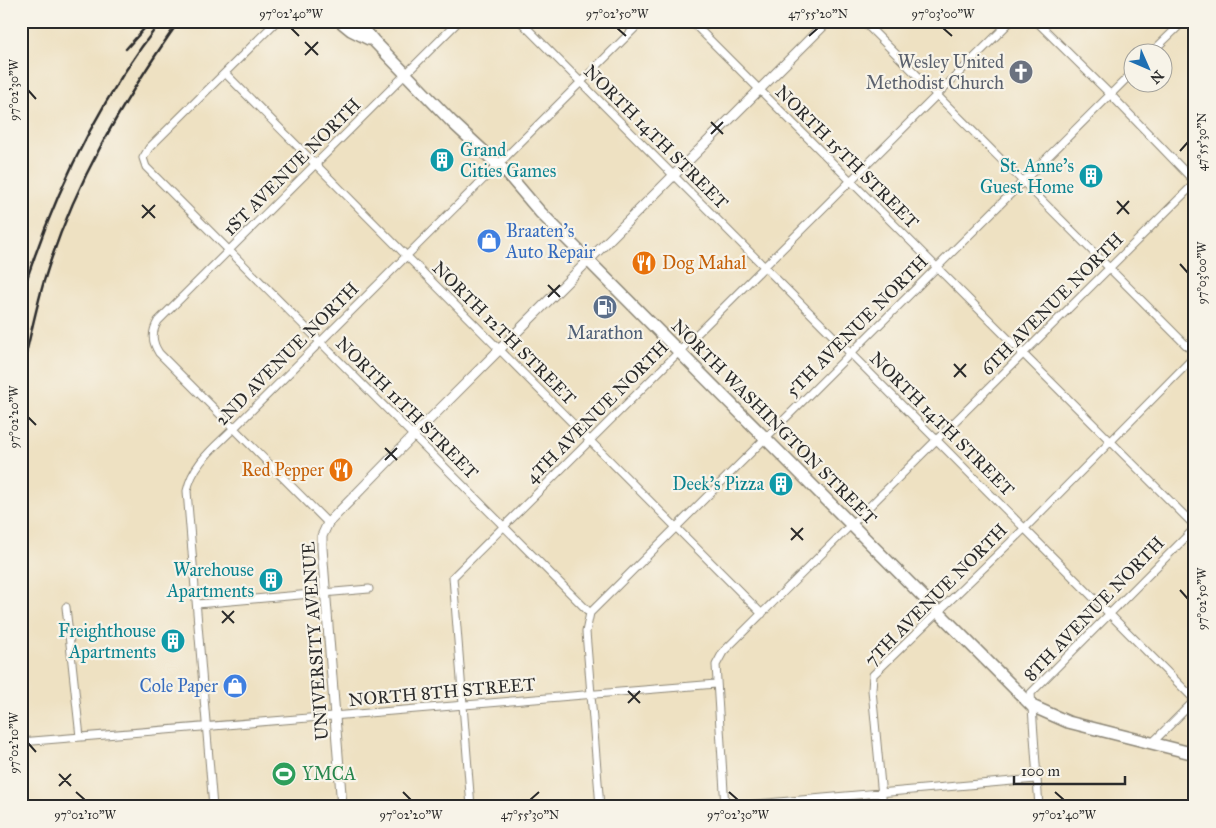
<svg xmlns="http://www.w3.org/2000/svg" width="1216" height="828" viewBox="0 0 1216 828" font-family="'IM FELL Great Primer',serif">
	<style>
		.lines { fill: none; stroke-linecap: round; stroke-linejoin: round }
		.minor-casing { stroke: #8c8676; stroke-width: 9 }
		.tertiary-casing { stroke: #8c8676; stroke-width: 11 }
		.secondary-casing { stroke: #8c8676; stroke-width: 12 }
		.primary-casing { stroke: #8c8676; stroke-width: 14 }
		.minor { stroke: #fff; stroke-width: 7 }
		.tertiary { stroke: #fff; stroke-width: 9 }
		.secondary { stroke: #fff; stroke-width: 10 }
		.primary { stroke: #fff; stroke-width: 11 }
		.rail { stroke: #2b2b2b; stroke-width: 2.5 }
		.ticks { fill: none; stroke: #2b2b2b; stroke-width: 2 }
		.labels { text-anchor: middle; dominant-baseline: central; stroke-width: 4.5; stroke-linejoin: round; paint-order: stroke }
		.worship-label { font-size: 18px; fill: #5b616d; stroke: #f7f3e8; text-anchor: end }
		.street-label { font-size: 18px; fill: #2b2b2b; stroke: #f7f3e8 }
		.culture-label { font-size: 18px; fill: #0d838f; stroke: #f7f3e8; text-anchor: end }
		.shop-label { font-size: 18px; fill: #366cbe; stroke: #f7f3e8; text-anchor: start }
		.food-label { font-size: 18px; fill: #c56008; stroke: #f7f3e8; text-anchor: start }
		.service-label { font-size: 18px; fill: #4e5e75; stroke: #f7f3e8 }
		.leisure-label { font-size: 18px; fill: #27864d; stroke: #f7f3e8; text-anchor: start }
		.neatline { fill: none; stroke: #2b2b2b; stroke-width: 2 }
		.ticks-label { font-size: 12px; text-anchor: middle; fill: #2b2b2b }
	</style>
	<rect width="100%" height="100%" fill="#f7f3e8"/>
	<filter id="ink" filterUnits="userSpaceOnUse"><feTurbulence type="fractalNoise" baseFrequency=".02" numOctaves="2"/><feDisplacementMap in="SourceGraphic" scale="10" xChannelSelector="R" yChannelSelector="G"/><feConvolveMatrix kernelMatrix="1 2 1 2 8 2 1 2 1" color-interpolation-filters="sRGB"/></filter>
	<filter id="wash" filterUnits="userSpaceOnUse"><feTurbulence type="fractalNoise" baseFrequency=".0096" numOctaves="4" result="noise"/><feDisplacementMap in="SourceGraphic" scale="20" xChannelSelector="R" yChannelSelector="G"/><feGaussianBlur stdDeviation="1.12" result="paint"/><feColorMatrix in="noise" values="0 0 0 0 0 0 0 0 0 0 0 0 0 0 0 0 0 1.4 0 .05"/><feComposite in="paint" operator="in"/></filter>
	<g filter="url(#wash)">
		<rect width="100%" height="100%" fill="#eee1c2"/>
	</g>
	<g filter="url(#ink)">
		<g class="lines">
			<defs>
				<path id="minor" d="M277,21L149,148L143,158L146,167L590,613
					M520,21L1195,700
					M691,21L1195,526
					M863,21L1195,354
					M1036,21L1110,94L1195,182
					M1152,52L1184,21
					M225,73L762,614
					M328,523L159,353C152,342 151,333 158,321L459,21
					M197,604L369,589
					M66,607L80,737
					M21,742L716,684
					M1153,742L1195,700
					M213,807L187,491C193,463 214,448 234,428L642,21
					M471,807L453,577L1011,21
					M600,807L586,632L590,613L1134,71
					M722,807L1036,779
					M725,807L716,665L723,652L1195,183
					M883,807L872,690L873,675L1025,528L1195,356
					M1039,807L1031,693L1195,528"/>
				<path id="tertiary" d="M342,807L322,548V536L328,523L413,436L828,21"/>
				<path id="secondary" d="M21,179V197"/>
				<path id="primary" d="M340,21L351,30L369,39
					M356,21L373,40L452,122L507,173L540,212L1032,706L1068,722L1195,754"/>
			</defs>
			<!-- minor casing -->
			<use href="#minor" class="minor-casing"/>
			<!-- tertiary casing -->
			<use href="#tertiary" class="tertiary-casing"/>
			<!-- secondary casing -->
			<use href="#secondary" class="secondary-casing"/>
			<!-- primary casing -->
			<use href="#primary" class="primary-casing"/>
			<!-- minor -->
			<use href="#minor" class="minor"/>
			<!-- tertiary -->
			<use href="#tertiary" class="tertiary"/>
			<!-- secondary -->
			<use href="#secondary" class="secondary"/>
			<!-- primary -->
			<use href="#primary" class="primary"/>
			<!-- rail -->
			<path class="rail" d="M126,49L151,21
				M21,297C52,198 97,103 161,21
				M21,374C29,343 35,312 44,281C73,186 122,102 179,21"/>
		</g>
	</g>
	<!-- ticks -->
	<path class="ticks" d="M291,28L299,36M617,28L626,36M943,28L952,36M809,36L818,28M305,42L318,55M305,55L318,42M28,90L36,99M711,122L723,134M711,134L723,122M1180,151L1188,142M1117,201L1129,214M142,205L155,218M1117,214L1129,201M142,218L155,205M1180,264L1188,273M548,285L560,297M548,297L560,285M954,364L966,377M954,377L966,364M28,417L36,425M385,448L397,460M385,460L397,448M791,528L803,540M791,540L803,528M1180,590L1188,599M222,611L234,623M222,623L234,611M628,691L640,703M628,703L640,691M28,743L36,752M59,774L71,786M59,786L71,774M76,792L85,800M403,792L411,800M729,792L738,800M1055,792L1064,800M530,800L539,792"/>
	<!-- icons -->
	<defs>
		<symbol id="church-disc" viewBox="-11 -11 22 22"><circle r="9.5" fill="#6b7280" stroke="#f7f3e8"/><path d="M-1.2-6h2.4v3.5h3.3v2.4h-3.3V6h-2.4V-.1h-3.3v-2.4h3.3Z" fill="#fff"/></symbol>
		<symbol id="building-disc" viewBox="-11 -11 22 22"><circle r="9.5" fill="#0f9aa8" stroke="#f7f3e8"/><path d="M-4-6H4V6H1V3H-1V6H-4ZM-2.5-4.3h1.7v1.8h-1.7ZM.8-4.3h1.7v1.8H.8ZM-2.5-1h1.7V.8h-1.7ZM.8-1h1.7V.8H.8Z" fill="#fff"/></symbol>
		<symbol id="shop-disc" viewBox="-11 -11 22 22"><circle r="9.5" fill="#3f7fe0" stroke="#f7f3e8"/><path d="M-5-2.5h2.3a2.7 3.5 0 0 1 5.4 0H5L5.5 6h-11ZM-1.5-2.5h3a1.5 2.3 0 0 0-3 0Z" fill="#fff"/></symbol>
		<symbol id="restaurant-disc" viewBox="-11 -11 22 22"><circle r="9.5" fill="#e8710a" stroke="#f7f3e8"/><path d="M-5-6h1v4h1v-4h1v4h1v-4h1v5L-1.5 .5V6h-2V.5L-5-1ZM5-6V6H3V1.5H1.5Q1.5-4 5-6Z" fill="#fff"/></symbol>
		<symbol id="fuel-disc" viewBox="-11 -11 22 22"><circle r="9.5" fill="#5c6f8a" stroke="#f7f3e8"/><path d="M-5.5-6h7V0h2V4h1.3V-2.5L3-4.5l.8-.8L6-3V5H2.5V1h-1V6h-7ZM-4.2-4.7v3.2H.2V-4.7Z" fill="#fff"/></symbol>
		<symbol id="stadium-disc" viewBox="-11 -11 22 22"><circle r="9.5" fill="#2e9e5b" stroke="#f7f3e8"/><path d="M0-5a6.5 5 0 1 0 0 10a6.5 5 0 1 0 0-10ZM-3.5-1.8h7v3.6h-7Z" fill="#fff"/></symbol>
	</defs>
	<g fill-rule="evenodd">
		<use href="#church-disc" x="1007" y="58" width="28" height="28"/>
		<use href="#building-disc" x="428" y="146" width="28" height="28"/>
		<use href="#building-disc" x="1077" y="162" width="28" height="28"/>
		<use href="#shop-disc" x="475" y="227" width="28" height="28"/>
		<use href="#restaurant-disc" x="630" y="249" width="28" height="28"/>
		<use href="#fuel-disc" x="591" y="293" width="28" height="28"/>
		<use href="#restaurant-disc" x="327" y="456" width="28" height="28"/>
		<use href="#building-disc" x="767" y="470" width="28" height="28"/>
		<use href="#building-disc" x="257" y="566" width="28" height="28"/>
		<use href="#building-disc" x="159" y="627" width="28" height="28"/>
		<use href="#shop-disc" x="221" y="672" width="28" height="28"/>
		<use href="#stadium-disc" x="270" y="760" width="28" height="28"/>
	</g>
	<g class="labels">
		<!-- worship labels -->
		<g class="worship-label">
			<text x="1004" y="62">Wesley United<tspan x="1004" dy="21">Methodist Church</tspan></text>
		</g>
		<!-- street labels -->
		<g class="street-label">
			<text transform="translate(656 137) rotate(45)">NORTH 14TH STREET</text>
			<text transform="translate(847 157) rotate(45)">NORTH 15TH STREET</text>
			<text transform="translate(292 167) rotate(-45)">1ST AVENUE NORTH</text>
			<text transform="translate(1052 304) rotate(-45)">6TH AVENUE NORTH</text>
			<text transform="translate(857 326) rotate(-45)">5TH AVENUE NORTH</text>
			<text transform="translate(504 333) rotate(45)">NORTH 12TH STREET</text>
			<text transform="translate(287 354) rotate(-45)">2ND AVENUE NORTH</text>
			<text transform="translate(407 408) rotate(45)">NORTH 11TH STREET</text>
			<text transform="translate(597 412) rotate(-45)">4TH AVENUE NORTH</text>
			<text transform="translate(774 422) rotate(45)">NORTH WASHINGTON STREET</text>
			<text transform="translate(942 424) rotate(45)">NORTH 14TH STREET</text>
			<text transform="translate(936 595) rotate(-45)">7TH AVENUE NORTH</text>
			<text transform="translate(1094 609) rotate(-46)">8TH AVENUE NORTH</text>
			<text transform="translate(315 641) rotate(-94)">UNIVERSITY AVENUE</text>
			<text transform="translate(442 692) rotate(-5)">NORTH 8TH STREET</text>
		</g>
		<!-- culture labels -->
		<g class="culture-label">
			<text x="460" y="150" text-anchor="start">Grand<tspan x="460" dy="21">Cities Games</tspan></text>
			<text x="1074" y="166">St. Anne's<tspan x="1074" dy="21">Guest Home</tspan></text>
			<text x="764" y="484">Deek’s Pizza</text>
			<text x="254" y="570">Warehouse<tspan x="254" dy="21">Apartments</tspan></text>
			<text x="156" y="631">Freighthouse<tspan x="156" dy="21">Apartments</tspan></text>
		</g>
		<!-- shop labels -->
		<g class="shop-label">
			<text x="506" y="231">Braaten's<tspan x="506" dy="21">Auto Repair</tspan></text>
			<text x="218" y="686" text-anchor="end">Cole Paper</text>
		</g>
		<!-- food labels -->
		<g class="food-label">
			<text x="662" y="263">Dog Mahal</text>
			<text x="324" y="470" text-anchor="end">Red Pepper</text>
		</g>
		<!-- service labels -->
		<g class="service-label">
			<text x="605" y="333">Marathon</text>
		</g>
		<!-- leisure labels -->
		<g class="leisure-label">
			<text x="302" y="774">YMCA</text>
		</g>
	</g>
	<!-- margin -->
	<rect width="1216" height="828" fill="none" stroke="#f7f3e8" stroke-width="55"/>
	<!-- north arrow -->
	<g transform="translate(1148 68) rotate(135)"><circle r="24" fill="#f7f3e8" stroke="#a5a39c"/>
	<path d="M0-4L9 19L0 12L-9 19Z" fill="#1f6fb2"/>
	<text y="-8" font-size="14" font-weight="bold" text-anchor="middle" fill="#2b2b2b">N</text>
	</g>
	<!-- scale -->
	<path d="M1014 776v8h111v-8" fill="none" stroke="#2b2b2b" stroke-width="2.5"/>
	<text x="1021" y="776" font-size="15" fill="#2b2b2b" stroke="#f7f3e8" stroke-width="4" paint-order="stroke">100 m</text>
	<rect x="28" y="28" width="1160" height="772" class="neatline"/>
	<g class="ticks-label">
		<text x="291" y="18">97°02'40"W</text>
		<text x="617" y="18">97°02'50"W</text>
		<text x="818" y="18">47°55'20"N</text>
		<text x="943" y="18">97°03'00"W</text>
		<text transform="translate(14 90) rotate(-90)" y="4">97°02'30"W</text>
		<text transform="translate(1202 142) rotate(-90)" y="4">47°55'30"N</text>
		<text transform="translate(1202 273) rotate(-90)" y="4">97°03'00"W</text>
		<text transform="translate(14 417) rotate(-90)" y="4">97°02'20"W</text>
		<text transform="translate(1202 599) rotate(-90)" y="4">97°02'50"W</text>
		<text transform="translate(14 743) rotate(-90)" y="4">97°02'10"W</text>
		<text x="85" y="819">97°02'10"W</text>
		<text x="411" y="819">97°02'20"W</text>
		<text x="530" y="819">47°55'30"N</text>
		<text x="738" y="819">97°02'30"W</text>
		<text x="1064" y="819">97°02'40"W</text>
	</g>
</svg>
